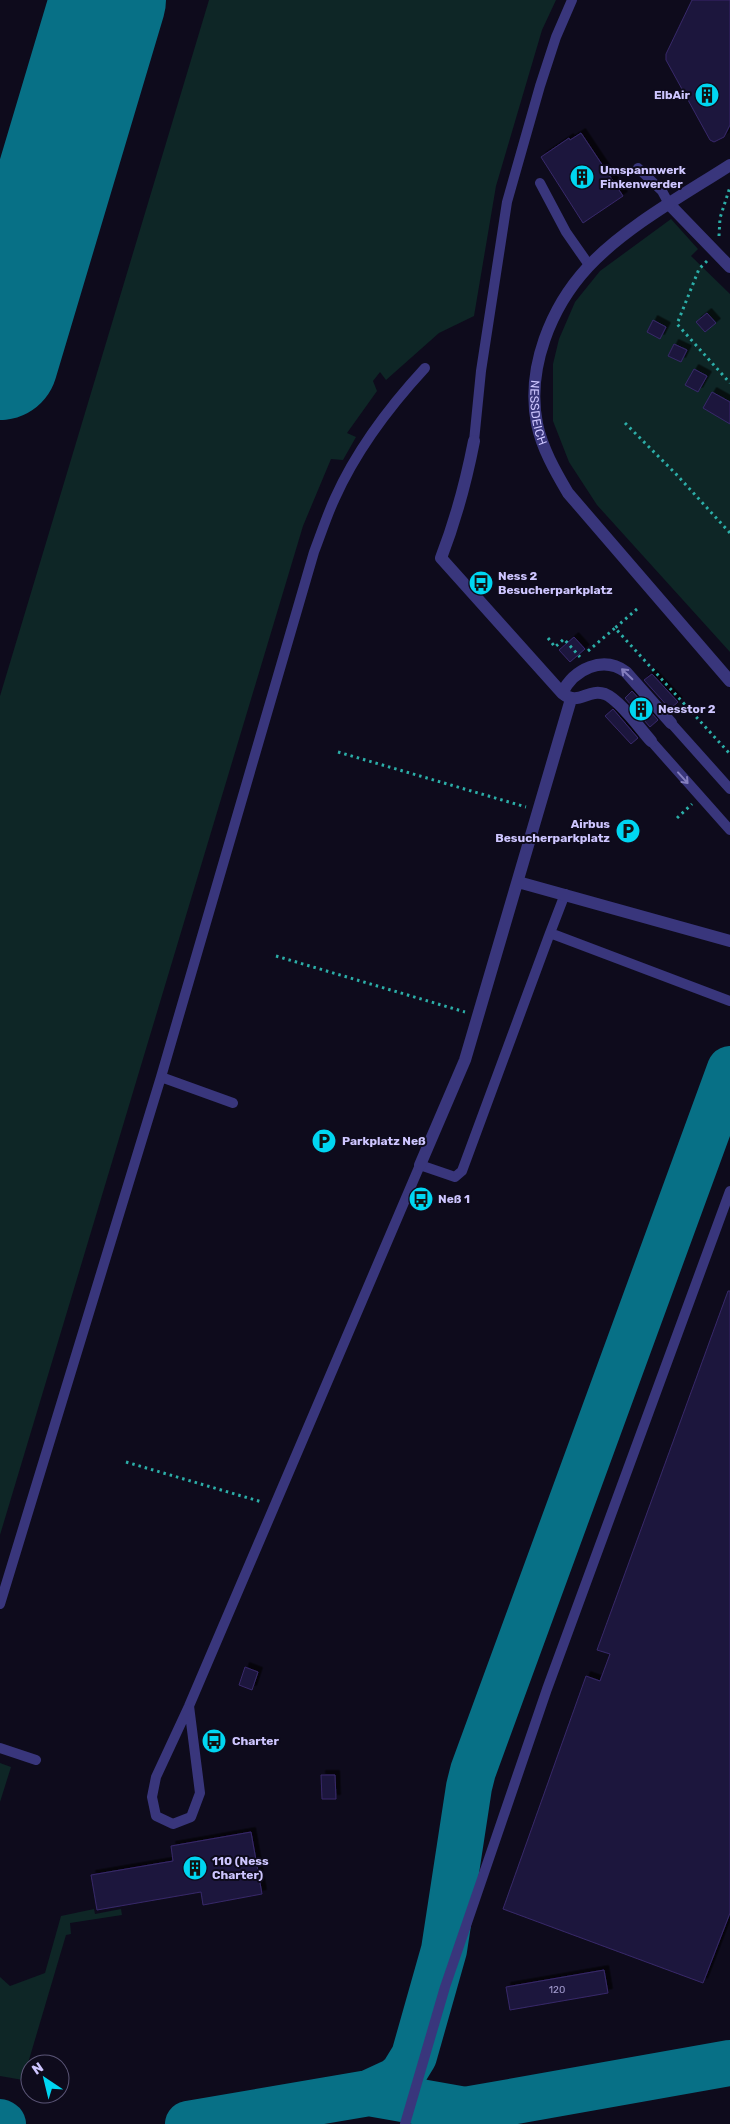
<svg xmlns="http://www.w3.org/2000/svg" width="730" height="2124" viewBox="0 0 730 2124" font-family="Rubik,sans-serif">
	<style>
		.green { fill: #0e2626 }
		.lines { fill: none; stroke-linecap: round; stroke-linejoin: round }
		.taxiway { stroke: #077086; stroke-width: 46 }
		.runway { stroke: #077086; stroke-width: 116 }
		.building { fill: #1f173d; stroke: #37296a; filter: url(#shadow) }
		.path { stroke: #2caea8; stroke-width: 3; stroke-dasharray: 2.5 4; stroke-linecap: butt }
		.service { stroke: #39367c; stroke-width: 10 }
		.minor { stroke: #39367c; stroke-width: 12 }
		.tertiary { stroke: #39367c; stroke-width: 12 }
		.oneway { stroke: #847ebe }
		.labels { text-anchor: middle; dominant-baseline: central; stroke-width: 4; stroke-linejoin: round; paint-order: stroke }
		.number-label { font-size: 10px; fill: #a29ace }
		.poi-label { font-size: 12px; font-weight: bold; fill: #cec6ff; stroke: #0e0b1c; text-anchor: start }
		.street-label { font-size: 12px; fill: #cec6ff; stroke: #0e0b1c }
	</style>
	<defs>
		<filter id="shadow"><feDropShadow dx="4.5" dy="-4.5" stdDeviation="0" flood-color="#0009"/></filter>
	</defs>
	<rect width="100%" height="100%" fill="#0e0b1c"/>
	<!-- green -->
	<path class="green" d="M209,0H556L542,30L496,186L474,316L439,333L386,380L380,372L373,381L377,391L347,433L356,437L343,460L331,459L303,526L0,1535V696Z
		M671,219L698,249L691,256L730,294V652L597,505L569,462L553,421V364L559,339L575,302L600,271Z
		M0,1763L11,1767L0,1802Z
		M94,1909L95,1914L121,1909L122,1915L70,1923L71,1934L66,1935L23,2080L0,2076V1977L10,1986L45,1973L61,1916Z"/>
	<g class="lines">
		<!-- taxiway -->
		<path class="taxiway" d="M369,2093L395,2081L403,2074L414,2056L444,1950L469,1787L473,1771L730,1069
			M0,2122L3,2124
			M188,2124L369,2093L465,2110L730,2063"/>
		<!-- runway -->
		<path class="runway" d="M0,362L108,0"/>
	</g>
	<!-- building -->
	<path class="building" d="M692,0H730V125L724,137L714,142L710,140L666,60V54Z
		M581,133L623,196L583,223L541,157L569,138L570,140Z
		M707,313L716,323L705,332L696,322Z
		M653,320L666,327L660,339L647,332Z
		M674,344L687,350L681,362L668,356Z
		M694,369L707,376L698,392L685,385Z
		M712,392L730,402V424L703,408Z
		M574,637L585,649L570,662L559,650Z
		M652,674L678,702L670,709L644,680Z
		M632,691L658,720L650,727L625,698Z
		M613,709L638,738L631,744L605,716Z
		M728,1291H730V1913L703,1983L503,1909L586,1676L600,1681L610,1654L597,1650Z
		M245,1667L258,1672L252,1690L239,1685Z
		M321,1775H335L336,1799H322Z
		M251,1832L262,1894L203,1905L201,1892L97,1910L91,1875L173,1861L171,1846Z
		M604,1970L608,1993L510,2010L506,1987Z"/>
	<g class="lines">
		<!-- path -->
		<path class="path" d="M719,236L720,218L730,187
			M707,261L699,269L677,324L730,383
			M625,423L676,474L730,533
			M637,609L615,628L730,754
			M548,638L555,647L564,639L580,657
			M588,651L615,628
			M338,752L526,807
			M677,818L692,804
			M276,956L465,1012
			M126,1462L262,1502"/>
		<!-- service -->
		<path class="service" d="M638,168L662,191L669,204
			M540,183L566,232L589,265
			M474,441L481,371L507,202L540,86L556,37L572,0
			M671,723L730,789
			M651,741L730,830
			M550,933L565,894
			M161,1077L233,1103
			M0,1604L161,1077L314,552C321,534 327,515 335,498C357,449 389,407 425,368
			M189,1706L200,1793L191,1817L173,1824L156,1816L152,1797L156,1777L189,1706L420,1165L455,1177L462,1171L550,933L730,1001
			M0,1748L36,1760
			M405,2124L445,1987L547,1689L730,1191"/>
		<!-- minor -->
		<path class="minor" d="M669,204L730,267
			M474,441C466,482 456,519 441,558L562,693C579,707 587,688 605,694C620,700 640,729 651,741
			M562,693C574,669 603,655 626,672L671,723
			M518,882L730,941
			M420,1165L465,1060L571,699"/>
		<!-- tertiary -->
		<path class="tertiary" id="s1" d="M730,165C685,194 625,227 588,267C551,307 526,368 537,424C542,448 555,471 568,493L730,681"/>
	</g>
	<!-- one-way arrows -->
	<defs><path id="oneway-shaft" d="M-6 0H5M1.5-3L5.5 0L1.5 3" fill="none" stroke-width="1.6" stroke-linecap="round" stroke-linejoin="round" transform="scale(1.25)"/></defs>
	<g class="oneway">
		<use href="#oneway-shaft" transform="translate(627 674) rotate(-136)"/>
		<use href="#oneway-shaft" transform="translate(683 778) rotate(48)"/>
	</g>
	<!-- icons -->
	<defs>
		<symbol id="building-disc" viewBox="-11 -11 22 22"><circle r="9.5" fill="#00d6f1" stroke="#0e0b1c"/><path d="M-4-6H4V6H1V3H-1V6H-4ZM-2.5-4.3h1.7v1.8h-1.7ZM.8-4.3h1.7v1.8H.8ZM-2.5-1h1.7V.8h-1.7ZM.8-1h1.7V.8H.8Z" fill="#111"/></symbol>
		<symbol id="bus-disc" viewBox="-11 -11 22 22"><circle r="9.5" fill="#00d6f1" stroke="#0e0b1c"/><path d="M-5-6H5V4H4V6H2V4H-2V6H-4V4H-5ZM-3.5-4V0h7V-4ZM-3.5 1.2v1.5H-2V1.2ZM2 1.2v1.5H3.5V1.2Z" fill="#111"/></symbol>
		<symbol id="parking-disc" viewBox="-11 -11 22 22"><circle r="9.5" fill="#00d6f1" stroke="#0e0b1c"/><path d="M-3.5-5.5H1a3.5 3.5 0 0 1 0 7H-1V5.5H-3.5ZM-1-3.4V-.6H.8a1.4 1.4 0 0 0 0-2.8Z" fill="#111"/></symbol>
	</defs>
	<g fill-rule="evenodd">
		<use href="#building-disc" x="693" y="81" width="28" height="28"/>
		<use href="#building-disc" x="568" y="163" width="28" height="28"/>
		<use href="#bus-disc" x="467" y="569" width="28" height="28"/>
		<use href="#building-disc" x="627" y="695" width="28" height="28"/>
		<use href="#parking-disc" x="614" y="817" width="28" height="28"/>
		<use href="#parking-disc" x="310" y="1127" width="28" height="28"/>
		<use href="#bus-disc" x="407" y="1185" width="28" height="28"/>
		<use href="#bus-disc" x="200" y="1727" width="28" height="28"/>
		<use href="#building-disc" x="181" y="1854" width="28" height="28"/>
	</g>
	<g class="labels">
		<!-- number labels -->
		<g class="number-label">
			<text x="557" y="1990">120</text>
		</g>
		<!-- poi labels -->
		<g class="poi-label">
			<text x="690" y="95" text-anchor="end">ElbAir</text>
			<text x="600" y="170">Umspannwerk<tspan x="600" dy="14">Finkenwerder</tspan></text>
			<text x="498" y="576">Ness 2<tspan x="498" dy="14">Besucherparkplatz</tspan></text>
			<text x="658" y="709">Nesstor 2</text>
			<text x="610" y="824" text-anchor="end">Airbus<tspan x="610" dy="14">Besucherparkplatz</tspan></text>
			<text x="342" y="1141">Parkplatz Neß</text>
			<text x="438" y="1199">Neß 1</text>
			<text x="232" y="1741">Charter</text>
			<text x="212" y="1861">110 (Ness<tspan x="212" dy="14">Charter)</tspan></text>
		</g>
		<!-- street labels -->
		<g class="street-label">
			<text stroke="none"><textPath href="#s1" startOffset="335">NESSDEICH</textPath></text>
		</g>
	</g>
	<!-- north arrow -->
	<g transform="translate(45 2079) rotate(325)"><circle r="24" fill="#0e0b1c" stroke="#5b5677"/>
	<path d="M0-4L9 19L0 12L-9 19Z" fill="#00d6f1"/>
	<text y="-8" font-size="14" font-weight="bold" text-anchor="middle" fill="#cec6ff">N</text>
	</g>
</svg>
